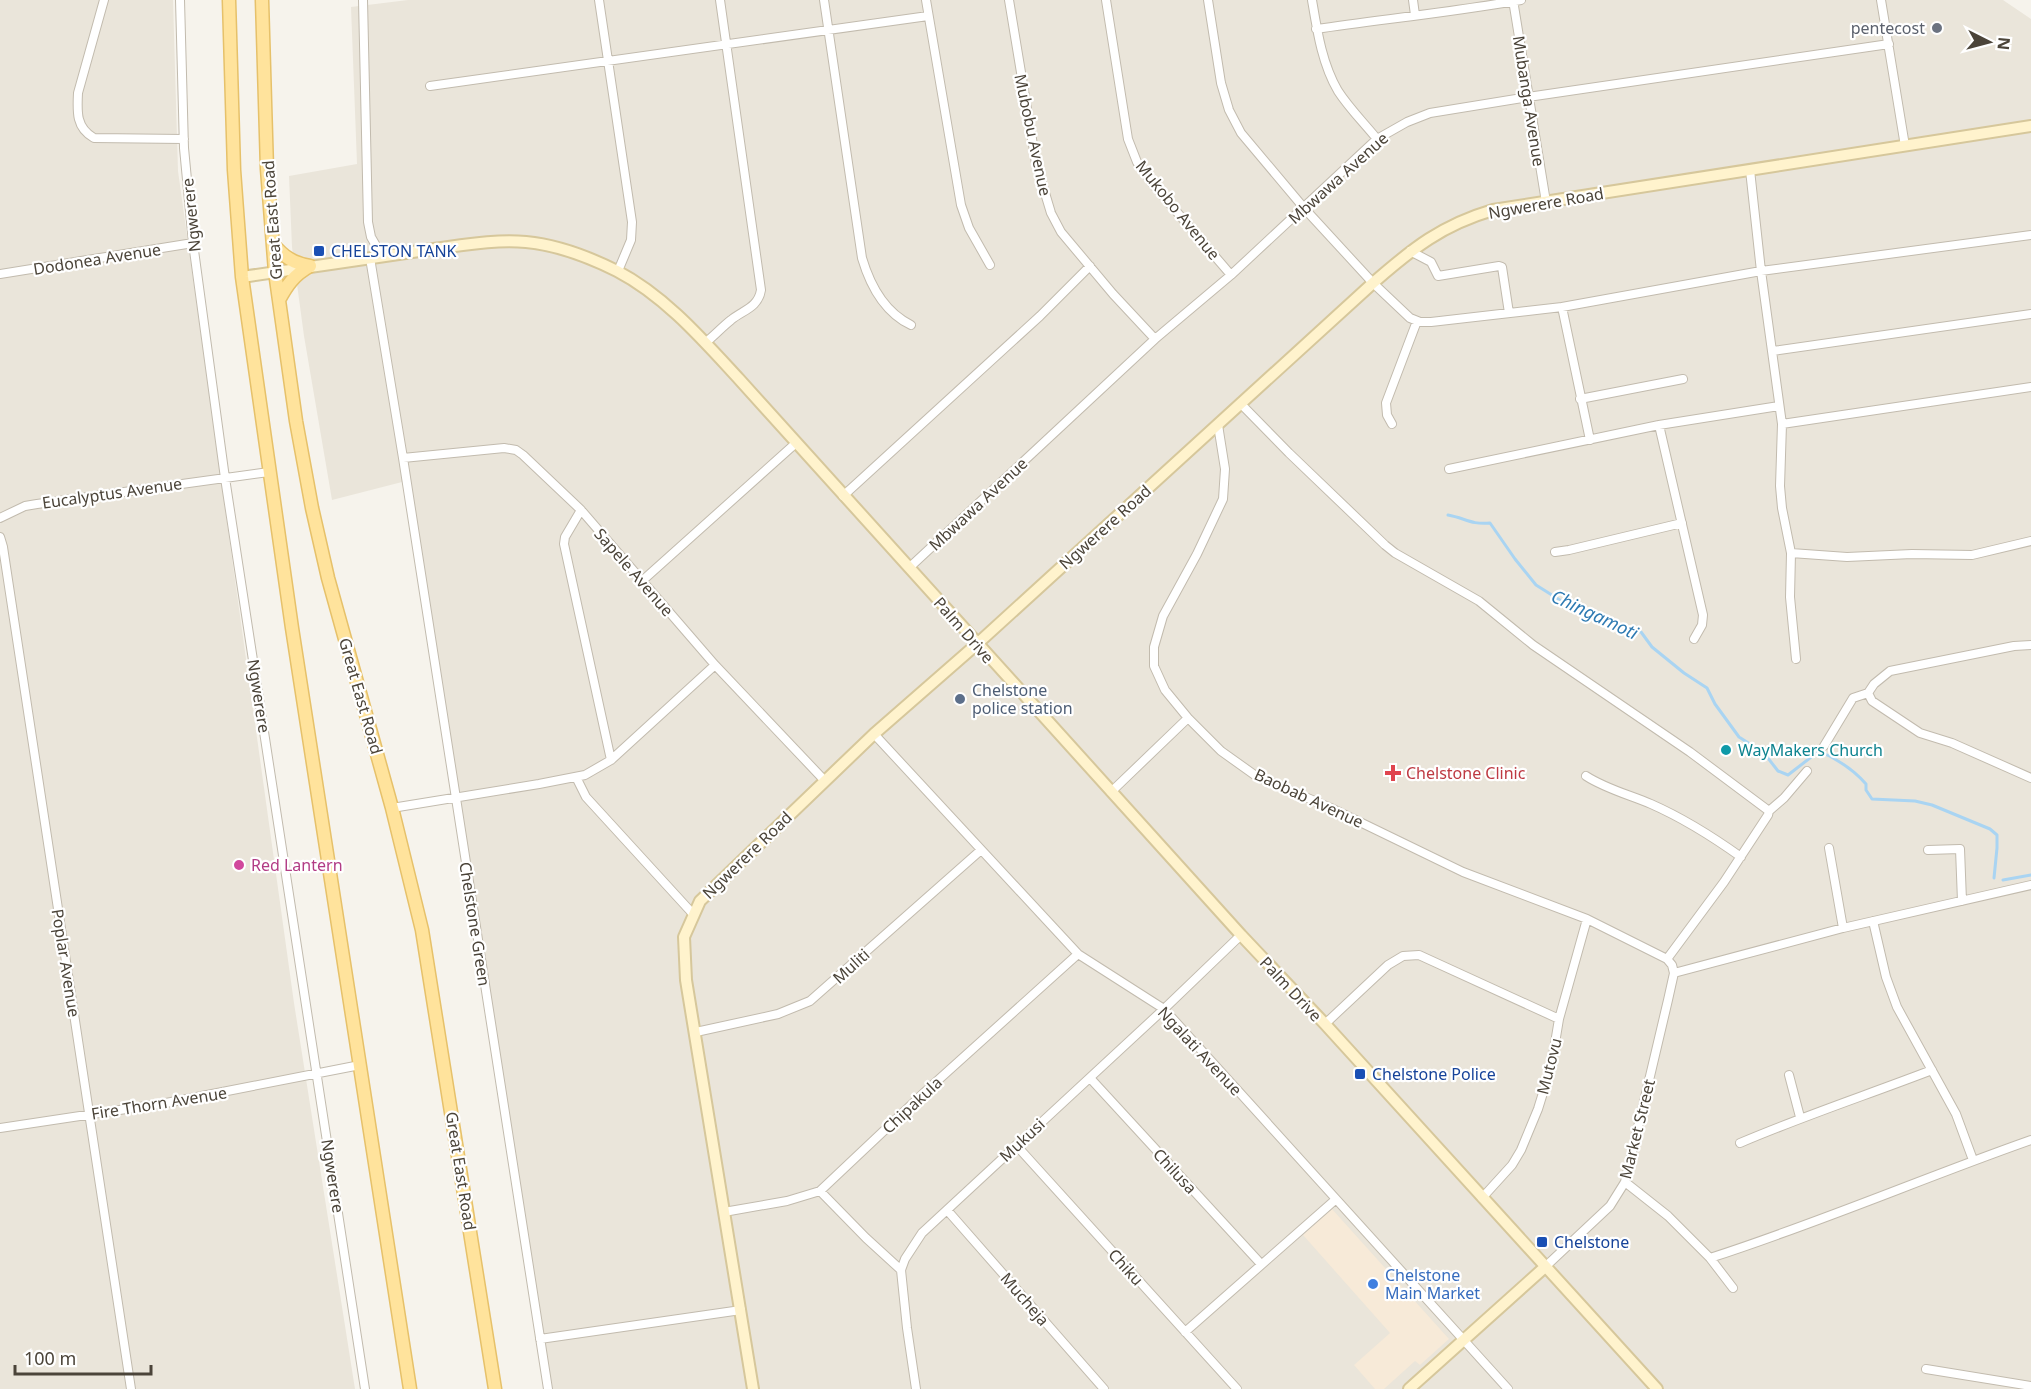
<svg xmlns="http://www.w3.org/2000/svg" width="2031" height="1389" viewBox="0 0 2031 1389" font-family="'Noto Sans',sans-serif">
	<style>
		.residential { fill: #eae5da }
		.commercial { fill: #f7ead8 }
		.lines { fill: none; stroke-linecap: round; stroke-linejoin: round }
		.stream { stroke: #a9d4f2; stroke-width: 3 }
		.street-casing { stroke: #c2bbae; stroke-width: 10 }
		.secondary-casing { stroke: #d6c79b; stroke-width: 14 }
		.primary-casing { stroke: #e6c16a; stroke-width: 15 }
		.street { stroke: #fff; stroke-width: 8 }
		.secondary { stroke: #fff3cd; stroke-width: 10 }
		.primary { stroke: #ffe39c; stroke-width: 12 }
		.worship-dot { fill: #6b7280; stroke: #fff; stroke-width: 2 }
		.transit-dot { fill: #1a4fb4; stroke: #fff; stroke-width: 2 }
		.service-dot { fill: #5c6f8a; stroke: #fff; stroke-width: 2 }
		.culture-dot { fill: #0f9aa8; stroke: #fff; stroke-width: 2 }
		.health-dot { fill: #e0444e; stroke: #fff; stroke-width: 2 }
		.hotel-dot { fill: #d1479c; stroke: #fff; stroke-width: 2 }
		.shop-dot { fill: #3f7fe0; stroke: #fff; stroke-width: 2 }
		.labels { text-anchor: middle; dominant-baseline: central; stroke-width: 4.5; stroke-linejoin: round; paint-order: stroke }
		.worship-label { font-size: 16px; fill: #5b616d; stroke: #fff; text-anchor: end }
		.street-label { font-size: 16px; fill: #4b4439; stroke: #fff }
		.transit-label { font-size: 16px; fill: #164399; stroke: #fff; text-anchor: start }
		.service-label { font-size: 16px; fill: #4e5e75; stroke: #fff; text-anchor: start }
		.culture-label { font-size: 16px; fill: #0d838f; stroke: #fff; text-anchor: start }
		.health-label { font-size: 16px; fill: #be3a42; stroke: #fff; text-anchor: start }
		.hotel-label { font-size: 16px; fill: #b23c85; stroke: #fff; text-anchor: start }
		.shop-label { font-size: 16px; fill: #366cbe; stroke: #fff; text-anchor: start }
		.water-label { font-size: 18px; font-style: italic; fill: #2e7ab2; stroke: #fff }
	</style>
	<rect width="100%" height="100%" fill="#f6f3ec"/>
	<!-- residential -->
	<path class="residential" d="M0,0H173L178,171L294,1003L355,1389H0Z
		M408,0H2003L2031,19V1389H546L406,481L332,500L304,336L292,247L289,176L357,164L351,7Z"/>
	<!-- commercial -->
	<path class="commercial" d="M1332,1209L1449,1339L1420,1365L1415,1361L1384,1389H1375L1354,1365L1390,1333L1303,1235Z"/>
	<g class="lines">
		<!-- stream -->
		<path class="stream" d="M1448,515C1465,518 1471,525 1490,523L1515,559L1536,585L1563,602L1613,620L1625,628L1641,632L1652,647L1684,673L1707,688L1715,704L1739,737L1764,753L1778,771L1788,775L1819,751C1837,759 1853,769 1866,784V790L1872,799L1915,801L1932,805L1990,829L1997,835V848L1994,878
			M2003,880L2031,875"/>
		<defs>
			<path id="street" d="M104,0L78,93C77,112 76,128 94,138L184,139
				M180,0L184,148L193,243L225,478L365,1389
				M363,0L368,222L371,237L382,256
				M599,0L632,222L631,240L618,271
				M824,0L862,258C870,285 884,312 911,325
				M926,0L961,205L969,228L990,265
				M1009,0L1036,163L1051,213L1061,232L1113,294L1155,339
				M1106,0L1128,139L1137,162L1152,183L1231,275
				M1208,0L1221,83L1229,110L1241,133L1304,208L1373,283L1410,318L1420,322H1431L1562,307L1761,271L2031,235
				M1312,0C1317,30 1322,64 1338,91C1349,108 1364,123 1377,139
				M1413,0L1415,15
				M1513,0L1546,202
				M1881,0L1905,146
				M1316,29C1385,19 1453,12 1521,0
				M430,86L928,16
				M1750,170L1761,271L1782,424L2031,387
				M1410,251L1431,262L1438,276L1499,266L1502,267L1509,313
				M370,258L403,458L548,1389
				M0,274L193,243
				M1562,307L1590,440
				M705,343C714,336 722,327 731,320C743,310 758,308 761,290L720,0
				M1773,351L2031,314
				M1580,399L1683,379
				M1241,404L1289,453L1385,545L1395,553L1479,601L1533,645L1690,752L1769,811
				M1392,424L1387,415L1386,403L1417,321
				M1782,424L1780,486L1782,508L1791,553L1790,597L1796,659
				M1218,425L1225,469L1223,499L1197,554L1163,616L1154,647V666L1165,690L1188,718L1221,751L1256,776L1331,808L1463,872L1587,919L1667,959L1672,965L1674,973L1668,1000L1625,1182L1610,1206L1545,1267
				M1659,425L1703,615L1702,625L1694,639
				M403,458L504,448L516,450L523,455L581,510L715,665L825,781
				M1449,469L1659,425L1779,406
				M843,496L1040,316L1090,266
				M581,510L565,537L564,544L611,760
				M0,518L25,506L37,504L269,472
				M0,537L3,547L131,1389
				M1555,552L1569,550L1682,523
				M1791,553L1847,557L1912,554L1972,555L2031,541
				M910,567L1155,339L1231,275L1377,139L1407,122L1430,113L1528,97L1889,44
				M642,581L796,443
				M1868,693L1872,701L1920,733L1952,743L2031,778
				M874,734L1078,954L1164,1009L1508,1389
				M1824,746L1853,698L1868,693L1874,684L1890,671L2014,646L2031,645
				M1586,776C1606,789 1630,795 1651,804C1683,818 1713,837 1741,857
				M576,777L586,797L693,914
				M1111,792L1188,718
				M392,808L539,784L585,775L611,760L715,665
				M1829,848L1843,928
				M1928,850L1960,849L1962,901
				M1873,921L1886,977L1897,1007L1956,1114L1973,1160
				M1667,959L1724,882L1768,815L1769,811L1784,798L1807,771
				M1674,973L1843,928L2031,885
				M1325,1024L1388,965L1403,956L1419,955L1559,1019
				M696,1032L778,1014L810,1001L981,850
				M1789,1075L1800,1117
				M1090,1078L1261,1264
				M0,1128L166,1103L360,1065
				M1740,1143C1803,1116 1867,1095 1932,1070
				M1016,1145L1237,1389
				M1625,1182L1668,1216L1710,1258C1819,1223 1923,1178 2031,1140
				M820,1191L866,1238L901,1270
				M1482,1198L1512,1165L1521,1150L1538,1109L1551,1067L1559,1019L1587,919
				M947,1210L1104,1389
				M724,1212L787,1201L820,1191L926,1091L1078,954
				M1710,1258L1733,1288
				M1185,1332L1335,1200
				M540,1339L741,1310
				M1926,1369L2031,1386
				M916,1389L907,1328L901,1270L905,1259L922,1233L1164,1009L1241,935"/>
			<path id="secondary" d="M242,277C303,268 365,259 426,250C459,246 493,239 526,242C558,245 589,257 617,271C665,296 703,340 739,379L1241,935L1325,1024L1657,1389
				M753,1389L686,980L684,937L700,901L874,734L977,644L1373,283C1413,248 1442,225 1493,210L2031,126
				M1409,1389L1545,1267"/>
			<path id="primary" d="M229,0L234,170L242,277L292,628L410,1389
				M262,0L267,169L275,272L296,421L312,508L328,578L392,808L422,930L495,1389
				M273,244C284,257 293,263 310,266
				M279,300C287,285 294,275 310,266"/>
		</defs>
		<!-- street casing -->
		<use href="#street" class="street-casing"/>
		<!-- secondary casing -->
		<use href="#secondary" class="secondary-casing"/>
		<!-- primary casing -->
		<use href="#primary" class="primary-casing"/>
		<!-- street -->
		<use href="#street" class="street"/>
		<!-- secondary -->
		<use href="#secondary" class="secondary"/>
		<!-- primary -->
		<use href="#primary" class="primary"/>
	</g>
	<!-- markers -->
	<circle class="worship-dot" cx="1937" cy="28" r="6"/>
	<g class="transit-dot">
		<rect x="313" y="245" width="12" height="12" rx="3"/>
		<rect x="1354" y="1068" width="12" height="12" rx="3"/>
		<rect x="1536" y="1236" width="12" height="12" rx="3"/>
	</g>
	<circle class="service-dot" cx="960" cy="699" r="6"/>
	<circle class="culture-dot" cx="1726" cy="750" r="6"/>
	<path class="health-dot" d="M1390 764h6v6h6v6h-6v6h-6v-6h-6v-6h6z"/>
	<circle class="hotel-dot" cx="239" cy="865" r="6"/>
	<circle class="shop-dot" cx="1373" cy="1284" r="6"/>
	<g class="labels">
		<!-- worship labels -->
		<g class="worship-label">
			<text x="1925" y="28">pentecost</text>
		</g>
		<!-- street labels -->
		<g class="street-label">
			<text transform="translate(1529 101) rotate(81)">Mubanga Avenue</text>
			<text transform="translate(1033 135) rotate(78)">Mubobu Avenue</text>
			<text transform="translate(1338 178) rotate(-42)">Mbwawa Avenue</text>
			<text transform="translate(1546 203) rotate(-10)">Ngwerere Road</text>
			<text transform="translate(1178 210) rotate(51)">Mukobo Avenue</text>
			<text transform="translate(191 215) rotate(-96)">Ngwerere</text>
			<text transform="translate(272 220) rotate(-94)">Great East Road</text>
			<text transform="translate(97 259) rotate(-9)">Dodonea Avenue</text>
			<text transform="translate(112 493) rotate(-8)">Eucalyptus Avenue</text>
			<text transform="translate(978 504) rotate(-43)">Mbwawa Avenue</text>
			<text transform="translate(1105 527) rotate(-42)">Ngwerere Road</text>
			<text transform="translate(634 572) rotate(49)">Sapele Avenue</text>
			<text transform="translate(964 630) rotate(49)">Palm Drive</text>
			<text transform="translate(259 696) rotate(81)">Ngwerere</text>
			<text transform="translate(361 696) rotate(74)">Great East Road</text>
			<text transform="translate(1309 798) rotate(25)">Baobab Avenue</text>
			<text transform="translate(747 855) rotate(-44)">Ngwerere Road</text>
			<text transform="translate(475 924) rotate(81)">Chelstone Green</text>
			<text transform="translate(66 963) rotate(81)">Poplar Avenue</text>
			<text transform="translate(851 966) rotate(-42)">Muliti</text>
			<text transform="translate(1291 989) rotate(47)">Palm Drive</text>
			<text transform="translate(1200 1051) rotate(47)">Ngalati Avenue</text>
			<text transform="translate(1549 1066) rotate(-76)">Mutovu</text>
			<text transform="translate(159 1103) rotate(-9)">Fire Thorn Avenue</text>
			<text transform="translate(912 1105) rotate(-43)">Chipakula</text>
			<text transform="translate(1637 1129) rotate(-76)">Market Street</text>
			<text transform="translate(1022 1140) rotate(-43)">Mukusi</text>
			<text transform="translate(461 1171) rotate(81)">Great East Road</text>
			<text transform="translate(1175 1171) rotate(47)">Chilusa</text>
			<text transform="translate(333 1176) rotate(81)">Ngwerere</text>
			<text transform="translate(1126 1267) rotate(48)">Chiku</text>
			<text transform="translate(1025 1299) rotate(49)">Mucheja</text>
		</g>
		<!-- transit labels -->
		<g class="transit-label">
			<text x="331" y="251">CHELSTON TANK</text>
			<text x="1372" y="1074">Chelstone Police</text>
			<text x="1554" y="1242">Chelstone</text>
		</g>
		<!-- service labels -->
		<g class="service-label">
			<text x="972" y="690">Chelstone<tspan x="972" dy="18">police station</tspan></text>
		</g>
		<!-- culture labels -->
		<g class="culture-label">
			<text x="1738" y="750">WayMakers Church</text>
		</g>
		<!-- health labels -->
		<g class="health-label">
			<text x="1406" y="773">Chelstone Clinic</text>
		</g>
		<!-- hotel labels -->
		<g class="hotel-label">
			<text x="251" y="865">Red Lantern</text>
		</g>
		<!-- shop labels -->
		<g class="shop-label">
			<text x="1385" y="1275">Chelstone<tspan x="1385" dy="18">Main Market</tspan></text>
		</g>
		<!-- water labels -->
		<g class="water-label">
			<text transform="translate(1595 614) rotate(25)">Chingamoti</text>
		</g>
	</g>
	<!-- north arrow -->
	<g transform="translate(1989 42) rotate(96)" stroke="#ffffff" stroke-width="4.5" paint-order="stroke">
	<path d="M0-4.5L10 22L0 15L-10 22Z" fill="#4b4439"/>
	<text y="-9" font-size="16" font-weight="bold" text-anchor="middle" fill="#4b4439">N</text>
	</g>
	<!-- scale -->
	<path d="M15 1365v9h136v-9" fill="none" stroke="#4b4439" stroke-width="3"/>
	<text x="24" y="1365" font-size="18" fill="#4b4439" stroke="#ffffff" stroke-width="4.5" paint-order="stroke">100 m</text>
</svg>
